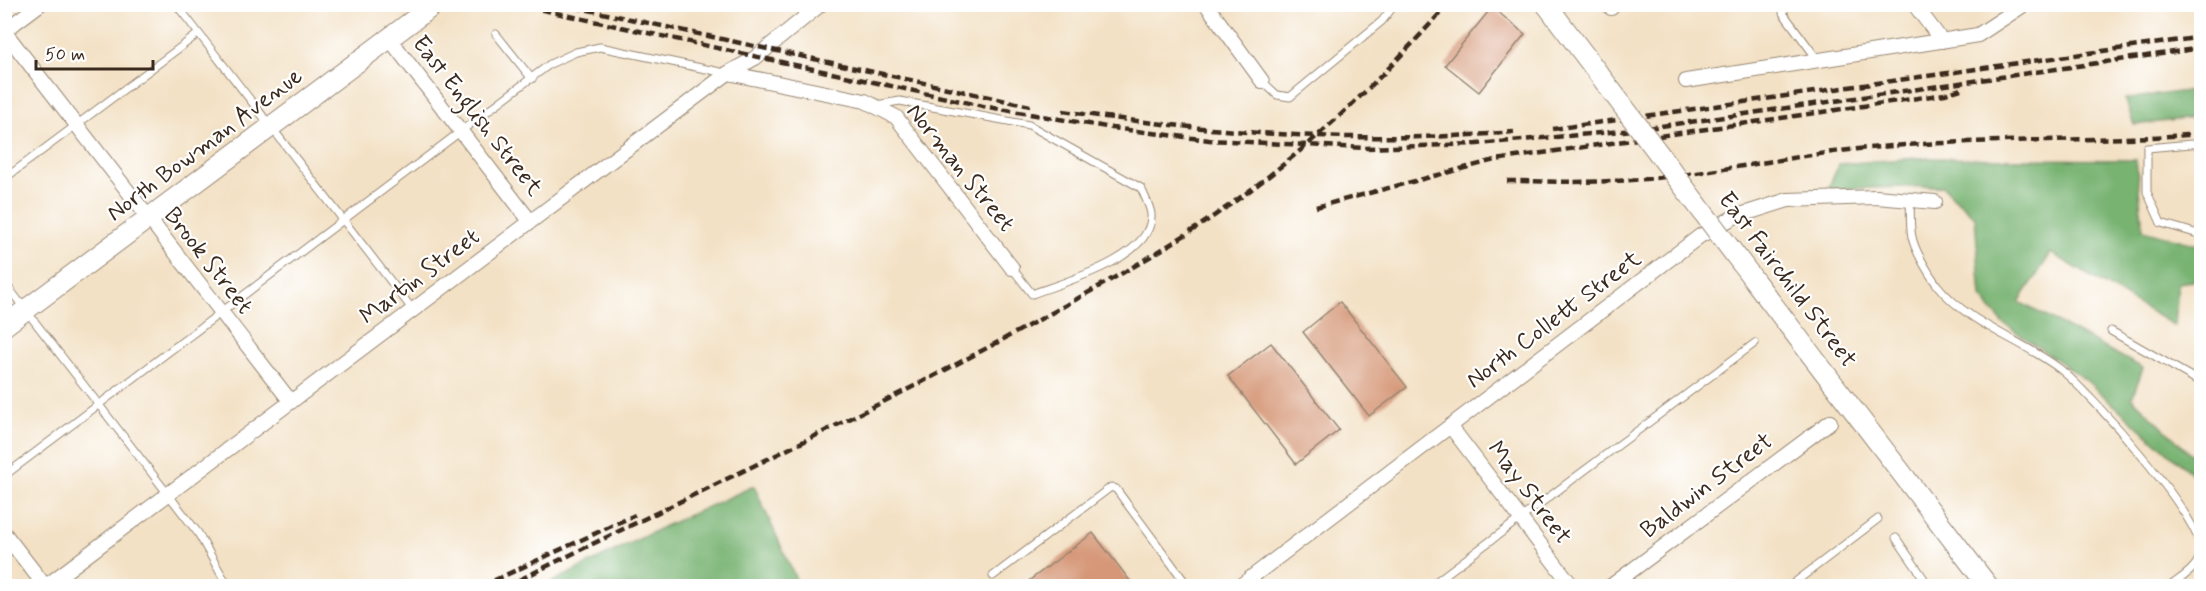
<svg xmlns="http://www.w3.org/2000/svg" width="2206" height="591" viewBox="0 0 2206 591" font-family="Mynerve,sans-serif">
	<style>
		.forest { fill: #78b372; stroke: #5a6e48; stroke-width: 1.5 }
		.building { fill: #d59777 }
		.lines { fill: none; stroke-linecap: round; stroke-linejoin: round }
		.lane-casing { stroke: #978672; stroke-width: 9 }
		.street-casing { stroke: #978672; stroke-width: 16 }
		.secondary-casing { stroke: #978672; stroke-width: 22 }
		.lane { stroke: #fff; stroke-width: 7 }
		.street { stroke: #fff; stroke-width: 14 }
		.secondary { stroke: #fff; stroke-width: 20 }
		.rail { stroke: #3b2a1e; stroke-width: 4.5; stroke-dasharray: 9 4.5; stroke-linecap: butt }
		.secondary-bridge-casing { stroke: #978672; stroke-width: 22; stroke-linecap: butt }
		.secondary-bridge { stroke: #fff; stroke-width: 20 }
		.labels { text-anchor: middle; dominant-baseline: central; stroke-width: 4.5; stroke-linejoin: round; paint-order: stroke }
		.street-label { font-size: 24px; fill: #3b2a1e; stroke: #fff }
	</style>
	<rect width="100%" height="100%" fill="#fff"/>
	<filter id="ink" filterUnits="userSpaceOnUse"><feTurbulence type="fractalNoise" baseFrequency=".0167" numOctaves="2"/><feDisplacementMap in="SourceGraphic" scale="12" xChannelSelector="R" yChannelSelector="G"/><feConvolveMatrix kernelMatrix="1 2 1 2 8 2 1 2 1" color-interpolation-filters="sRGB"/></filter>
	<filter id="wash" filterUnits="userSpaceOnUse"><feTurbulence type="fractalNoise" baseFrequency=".008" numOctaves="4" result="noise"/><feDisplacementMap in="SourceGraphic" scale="24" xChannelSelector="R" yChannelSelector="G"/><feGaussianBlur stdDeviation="1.35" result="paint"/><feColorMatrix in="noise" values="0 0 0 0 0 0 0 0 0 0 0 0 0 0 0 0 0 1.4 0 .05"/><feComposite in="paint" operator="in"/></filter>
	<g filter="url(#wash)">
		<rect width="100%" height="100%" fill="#f3e1c5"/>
		<!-- forest -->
		<path class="forest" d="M2201,89V117L2134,125L2125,99Z
			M1918,158L2136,160L2143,230L2201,246V280L2178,283L2175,326L2051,253L2019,302L2143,368L2132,398L2201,464V482L2087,381L2003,323L1981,297L1975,217L1942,186L1828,189L1839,164Z
			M754,486L799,586H544L661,528Z"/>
		<g id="blocks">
			<!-- building -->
			<path class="building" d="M1492,7L1525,34L1479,92L1445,65Z
				M1340,302L1407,387L1369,416L1303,332Z
				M1271,343L1339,430L1296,464L1228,376Z
				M1093,533L1134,586H1022Z"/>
		</g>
	</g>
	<g filter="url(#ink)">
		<use href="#blocks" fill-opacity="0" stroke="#978672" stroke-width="1.5"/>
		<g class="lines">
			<defs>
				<path id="lane" d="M176,4L413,310
					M1787,4L1783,13L1818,60
					M496,34L532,79
					M1262,81L1277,95L1290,97L1382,21L1395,4
					M876,105L900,101L1029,125L1141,188C1144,195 1150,206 1151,214C1154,258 1064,282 1032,294L1012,268
					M2202,143L2147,148V192L2161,223L2202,235
					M4,179L198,34
					M1910,200C1911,213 1909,229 1913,241C1917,254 1929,274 1937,285C1969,325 2021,339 2060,369C2089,392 2206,521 2201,554C2197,569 2181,578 2170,586
					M4,282L198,533L225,581L223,586
					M2111,331L2202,383
					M4,476L550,64L576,52L600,47L725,73
					M1896,538L1929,586
					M993,576L1111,487L1116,489L1188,586
					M1430,586L1755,343
					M1790,586L1878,519"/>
				<path id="street" d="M1206,4L1262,81
					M1914,4L1942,41
					M1611,8L1615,4
					M4,31L291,402
					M4,31L40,4
					M389,38L530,221
					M728,73L865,101L896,117L1012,268
					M1686,81L1978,35L2025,4
					M1451,427L1572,586
					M4,533L45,586
					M46,586L728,73L755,58L821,4
					M1240,586L1700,236L1734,217L1788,200L1876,197L1935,202
					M1611,586L1830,422"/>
				<path id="secondary" d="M1757,284L1988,586
					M4,326L435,4"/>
			</defs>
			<!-- lane casing -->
			<use href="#lane" class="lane-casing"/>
			<!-- street casing -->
			<use href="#street" class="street-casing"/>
			<!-- secondary casing -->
			<use href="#secondary" class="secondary-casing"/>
			<!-- lane -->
			<use href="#lane" class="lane"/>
			<!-- street -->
			<use href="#street" class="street"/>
			<!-- secondary -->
			<use href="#secondary" class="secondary"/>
			<!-- rail -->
			<path class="rail" d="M515,4L983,106L1112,128L1209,140L1364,148L1477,144L1634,130L2202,48
				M561,4L1030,106
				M1063,111C1212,133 1363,145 1514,132
				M1553,129L2202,37
				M1507,181C1541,181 1576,183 1611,181C1701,178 1790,154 1880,147C1987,138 2095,142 2202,134
				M1316,207L1495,160L1945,94L1961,89
				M482,586L635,515
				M507,586C676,502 847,424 1013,334C1099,287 1184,241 1261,182C1329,130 1391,69 1448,4"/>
			<defs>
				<path id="secondary-bridge" d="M1546,4L1757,284"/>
			</defs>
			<!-- secondary-bridge casing -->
			<use href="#secondary-bridge" class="secondary-bridge-casing"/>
			<!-- secondary-bridge -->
			<use href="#secondary-bridge" class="secondary-bridge"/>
		</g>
	</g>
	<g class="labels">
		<!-- street labels -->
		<g class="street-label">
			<text transform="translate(477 116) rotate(52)">East English Street</text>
			<text transform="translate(205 145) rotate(-37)">North Bowman Avenue</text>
			<text transform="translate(960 168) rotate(51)">Norman Street</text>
			<text transform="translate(208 261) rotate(52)">Brook Street</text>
			<text transform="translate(420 277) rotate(-37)">Martin Street</text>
			<text transform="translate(1787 280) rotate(53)">East Fairchild Street</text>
			<text transform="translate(1554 320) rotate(-37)">North Collett Street</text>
			<text transform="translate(1707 486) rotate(-37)">Baldwin Street</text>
			<text transform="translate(1529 493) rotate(53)">May Street</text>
		</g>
	</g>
	<!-- margin -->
	<rect width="2206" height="591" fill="none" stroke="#fff" stroke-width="24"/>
	<!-- scale -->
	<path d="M36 60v9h117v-9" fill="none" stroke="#3b2a1e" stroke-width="3"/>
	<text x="45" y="60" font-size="18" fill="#3b2a1e" stroke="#ffffff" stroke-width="4.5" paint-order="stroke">50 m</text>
</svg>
